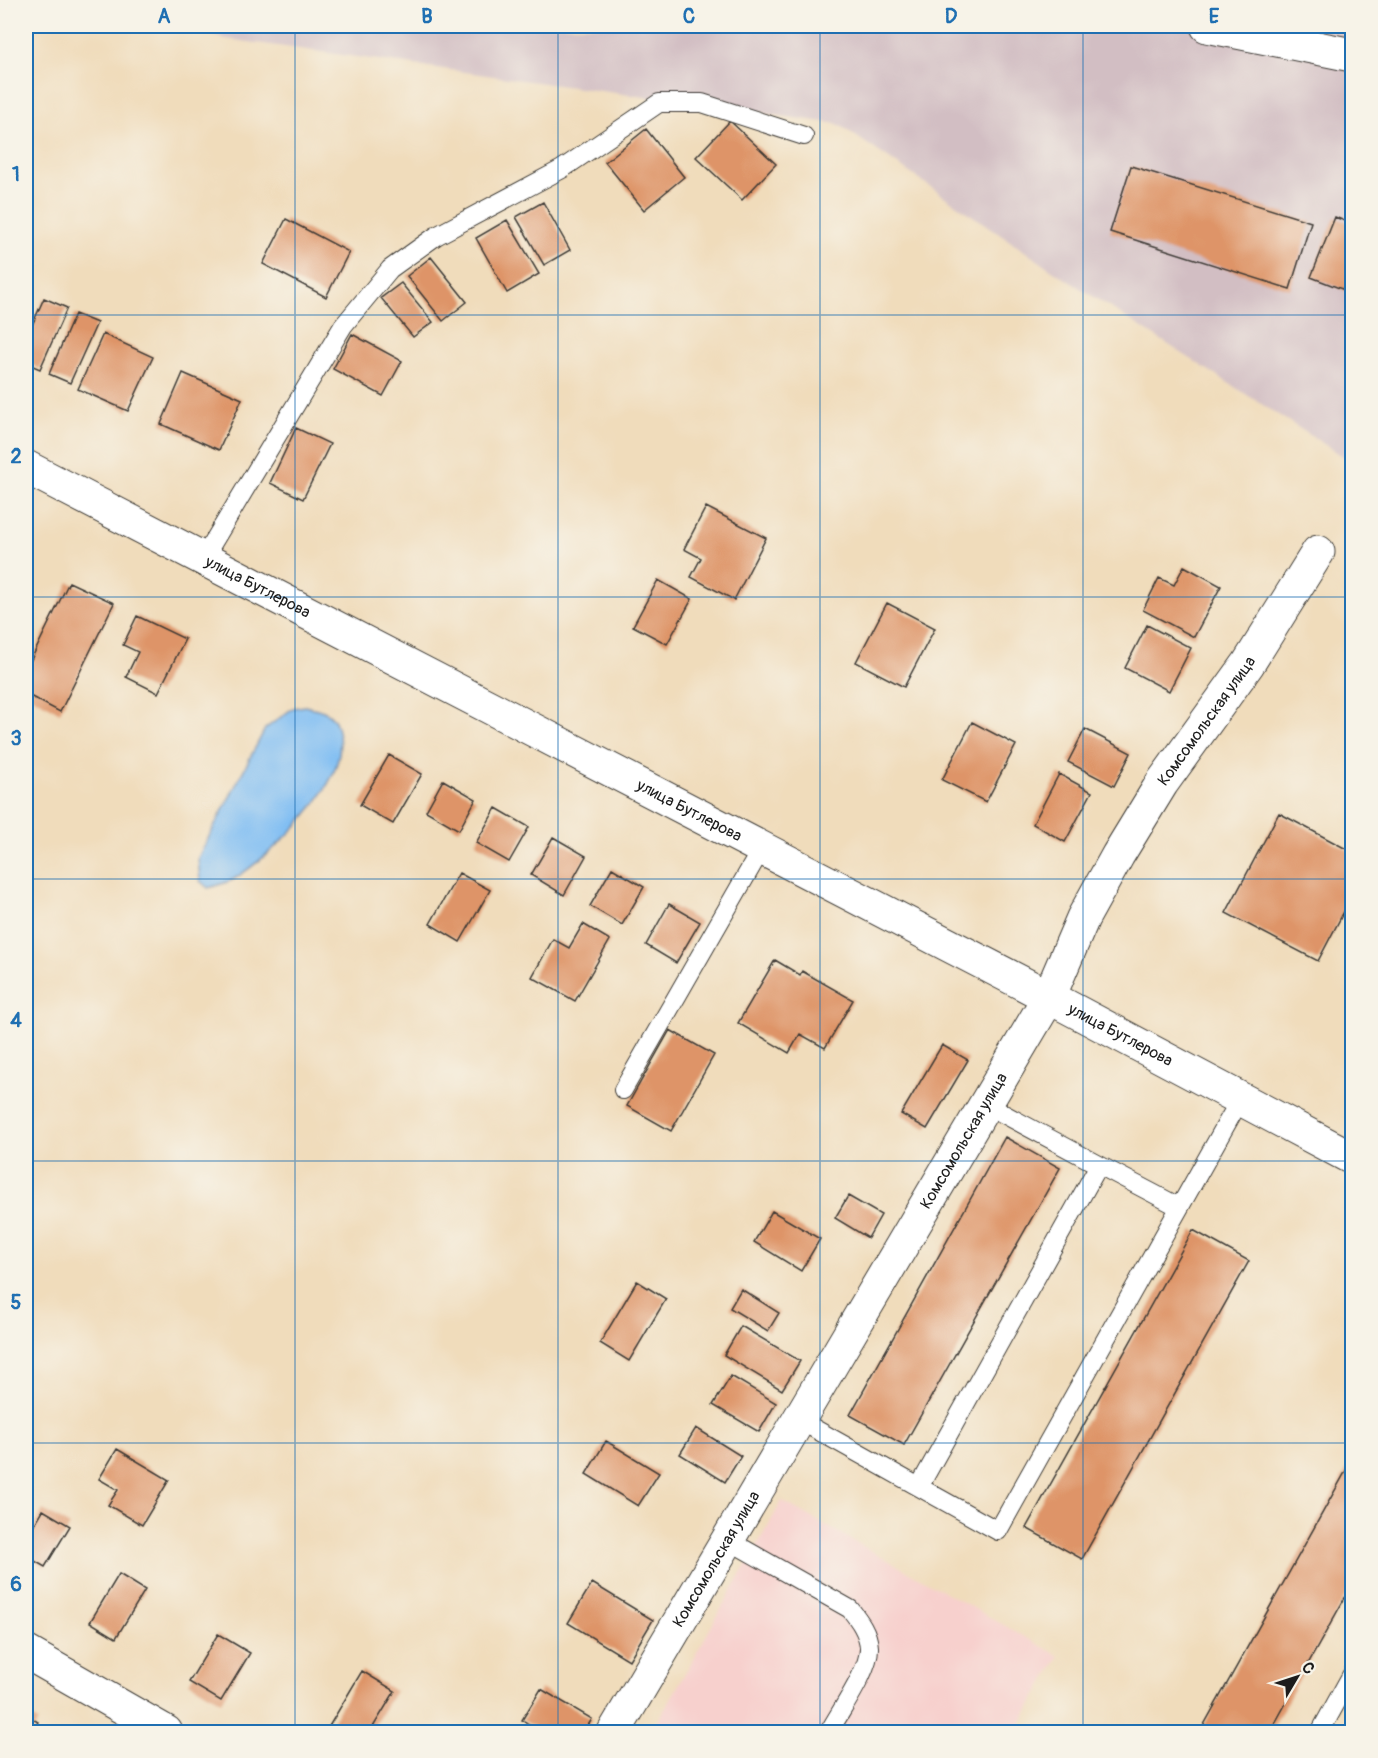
<svg xmlns="http://www.w3.org/2000/svg" width="1378" height="1758" viewBox="0 0 1378 1758" font-family="Pangolin,sans-serif">
	<style>
		.built { fill: #f7d0cd }
		.industrial { fill: #d2bec3 }
		.water { fill: #7fbdf3; stroke: #4e6c88; stroke-width: 1.5 }
		.building { fill: #de9467 }
		.lines { fill: none; stroke-linecap: round; stroke-linejoin: round }
		.lane-casing { stroke: #3c3934; stroke-width: 20 }
		.street-casing { stroke: #3c3934; stroke-width: 35 }
		.lane { stroke: #fff; stroke-width: 18 }
		.street { stroke: #fff; stroke-width: 33 }
		.grid { fill: none; stroke: #1f6fb2; stroke-width: 1.5; stroke-opacity: 0.55 }
		.labels { text-anchor: middle; dominant-baseline: central; stroke-width: 5; stroke-linejoin: round; paint-order: stroke }
		.street-label { font-size: 16px; fill: #1c1c1c; stroke: #f7f3e8 }
		.neatline { fill: none; stroke: #1f6fb2; stroke-width: 2 }
		.grid-label { font-size: 20px; text-anchor: middle; font-weight: bold; fill: #1f6fb2 }
	</style>
	<rect width="100%" height="100%" fill="#f7f3e8"/>
	<filter id="ink" filterUnits="userSpaceOnUse"><feTurbulence type="fractalNoise" baseFrequency=".0167" numOctaves="2"/><feDisplacementMap in="SourceGraphic" scale="12" xChannelSelector="R" yChannelSelector="G"/><feConvolveMatrix kernelMatrix="1 2 1 2 8 2 1 2 1" color-interpolation-filters="sRGB"/></filter>
	<filter id="wash" filterUnits="userSpaceOnUse"><feTurbulence type="fractalNoise" baseFrequency=".008" numOctaves="4" result="noise"/><feDisplacementMap in="SourceGraphic" scale="24" xChannelSelector="R" yChannelSelector="G"/><feGaussianBlur stdDeviation="1.35" result="paint"/><feColorMatrix in="noise" values="0 0 0 0 0 0 0 0 0 0 0 0 0 0 0 0 0 1.4 0 .05"/><feComposite in="paint" operator="in"/></filter>
	<g filter="url(#wash)">
		<rect width="100%" height="100%" fill="#f0dcbb"/>
		<!-- built -->
		<path class="built" d="M782,1501L1059,1656L1016,1732H652Z"/>
		<!-- industrial -->
		<path class="industrial" d="M186,26H1352V462L1064,278L838,124L220,38Z"/>
		<!-- water -->
		<path class="water" d="M305,706C312,708 321,709 327,713C336,718 337,726 339,736C348,786 273,854 234,879C227,883 217,885 208,888L200,881L198,858L265,729L293,708Z"/>
		<g id="blocks">
			<!-- building -->
			<path class="building" d="M730,121L776,164L742,200L696,157Z
				M646,129L684,177L644,210L605,162Z
				M1131,166L1311,222L1290,289L1110,232Z
				M543,202L570,250L544,265L516,217Z
				M1335,217L1352,224V293L1311,277Z
				M286,219L349,252L326,297L263,264Z
				M507,220L539,274L507,293L476,238Z
				M431,257L467,302L443,321L407,276Z
				M401,283L433,322L413,337L381,298Z
				M44,298L67,308L40,369L26,363V339Z
				M75,314L97,323L70,383L49,374Z
				M103,334L153,357L128,411L78,389Z
				M352,334L402,361L383,396L333,369Z
				M183,373L242,399L219,450L161,424Z
				M296,428L330,444L303,499L270,483Z
				M706,507L766,538L734,600L691,577L701,558L684,549Z
				M1184,566L1221,586L1194,637L1143,610L1159,578L1174,585Z
				M658,580L692,599L667,644L633,626Z
				M69,582L114,603L60,712L26,694V670Z
				M887,603L935,628L904,687L856,662Z
				M137,616L185,639L158,693L126,677L138,652L123,645Z
				M1147,625L1191,648L1169,691L1125,668Z
				M972,722L1016,745L986,802L942,780Z
				M1085,729L1131,753L1114,786L1068,762Z
				M389,755L422,774L393,824L360,805Z
				M1059,774L1092,792L1065,842L1033,824Z
				M443,780L476,799L459,830L426,811Z
				M496,808L529,827L509,862L476,843Z
				M1279,813L1352,852V896L1318,961L1226,913Z
				M553,837L586,856L564,895L531,875Z
				M612,868L644,887L622,925L590,906Z
				M459,873L490,890L460,942L430,924Z
				M669,904L700,922L676,963L646,945Z
				M583,924L610,940L575,1001L532,977L553,939L569,948Z
				M775,960L800,975L802,971L853,1000L825,1048L800,1034L789,1053L738,1023Z
				M670,1030L714,1055L671,1131L627,1106Z
				M942,1045L968,1060L927,1129L901,1114Z
				M1005,1137L1060,1168L904,1445L850,1415Z
				M848,1196L881,1215L868,1238L835,1218Z
				M772,1211L820,1239L801,1271L754,1242Z
				M1193,1230L1249,1261L1082,1559L1026,1528Z
				M637,1281L666,1299L629,1361L600,1343Z
				M741,1289L779,1313L768,1331L730,1308Z
				M741,1326L800,1361L782,1390L724,1355Z
				M731,1376L776,1403L759,1432L713,1405Z
				M696,1428L741,1456L725,1482L680,1454Z
				M606,1441L659,1473L638,1506L586,1474Z
				M117,1449L169,1480L142,1525L108,1505L118,1490L99,1479Z
				M1352,1460V1585L1270,1732H1200Z
				M43,1510L70,1526L45,1567L26,1556V1539Z
				M119,1574L145,1590L116,1638L90,1622Z
				M592,1583L653,1620L629,1660L568,1623Z
				M218,1634L250,1653L221,1701L189,1682Z
				M362,1671L395,1691L370,1732H335L328,1728Z
				M541,1689L592,1719L584,1732H543L522,1720Z
				M26,1715L38,1722L32,1732H26Z"/>
		</g>
	</g>
	<g filter="url(#ink)">
		<use href="#blocks" fill-opacity="0" stroke="#3c3934" stroke-width="1.5"/>
		<g class="lines">
			<defs>
				<path id="lane" d="M203,559L343,326L390,269L436,236L562,169L659,103H702L804,136
					M623,1090L762,848
					M987,1105L1099,1165
					M799,1420L998,1531L1241,1098
					M919,1487L1099,1165L1179,1207
					M728,1540L850,1609C859,1620 868,1632 869,1647C870,1670 840,1711 829,1732
					M1320,1732L1352,1674"/>
				<g id="street">
					<path d="M1207,26L1352,55"/>
					<path id="s1" d="M26,467L1049,997L1352,1158"/>
					<path d="M26,1652L166,1732"/>
					<path id="s2" d="M614,1732L1049,997L1083,918L1118,855L1162,783L1248,664L1318,552"/>
				</g>
			</defs>
			<!-- lane casing -->
			<use href="#lane" class="lane-casing"/>
			<!-- street casing -->
			<use href="#street" class="street-casing"/>
			<!-- lane -->
			<use href="#lane" class="lane"/>
			<!-- street -->
			<use href="#street" class="street"/>
		</g>
	</g>
	<!-- grid -->
	<path class="grid" d="M295,26V1732M558,26V1732M820,26V1732M1083,26V1732M26,315H1352M26,597H1352M26,879H1352M26,1161H1352M26,1443H1352"/>
	<g class="labels">
		<!-- street labels -->
		<g class="street-label">
			<text stroke="none"><textPath href="#s1" startOffset="261">улица Бутлерова</textPath></text>
			<text stroke="none"><textPath href="#s2" startOffset="1173">Комсомольская улица</textPath></text>
			<text stroke="none"><textPath href="#s1" startOffset="747">улица Бутлерова</textPath></text>
			<text stroke="none"><textPath href="#s1" startOffset="1233">улица Бутлерова</textPath></text>
			<text stroke="none"><textPath href="#s2" startOffset="687">Комсомольская улица</textPath></text>
			<text stroke="none"><textPath href="#s2" startOffset="201">Комсомольская улица</textPath></text>
		</g>
	</g>
	<!-- margin -->
	<rect width="1378" height="1758" fill="none" stroke="#f7f3e8" stroke-width="66"/>
	<!-- north arrow -->
	<g transform="translate(1297 1677) rotate(51)" stroke="#f7f3e8" stroke-width="4.5" paint-order="stroke">
	<path d="M0-4.5L10 22L0 15L-10 22Z" fill="#1c1c1c"/>
	<text y="-9" font-size="16" font-weight="bold" text-anchor="middle" fill="#1c1c1c">С</text>
	</g>
	<rect x="33" y="33" width="1312" height="1692" class="neatline"/>
	<g class="grid-label">
		<text x="164" y="23">A</text>
		<text x="427" y="23">B</text>
		<text x="689" y="23">C</text>
		<text x="951" y="23">D</text>
		<text x="1214" y="23">E</text>
		<text x="16" y="181">1</text>
		<text x="16" y="463">2</text>
		<text x="16" y="745">3</text>
		<text x="16" y="1027">4</text>
		<text x="16" y="1309">5</text>
		<text x="16" y="1591">6</text>
	</g>
</svg>
